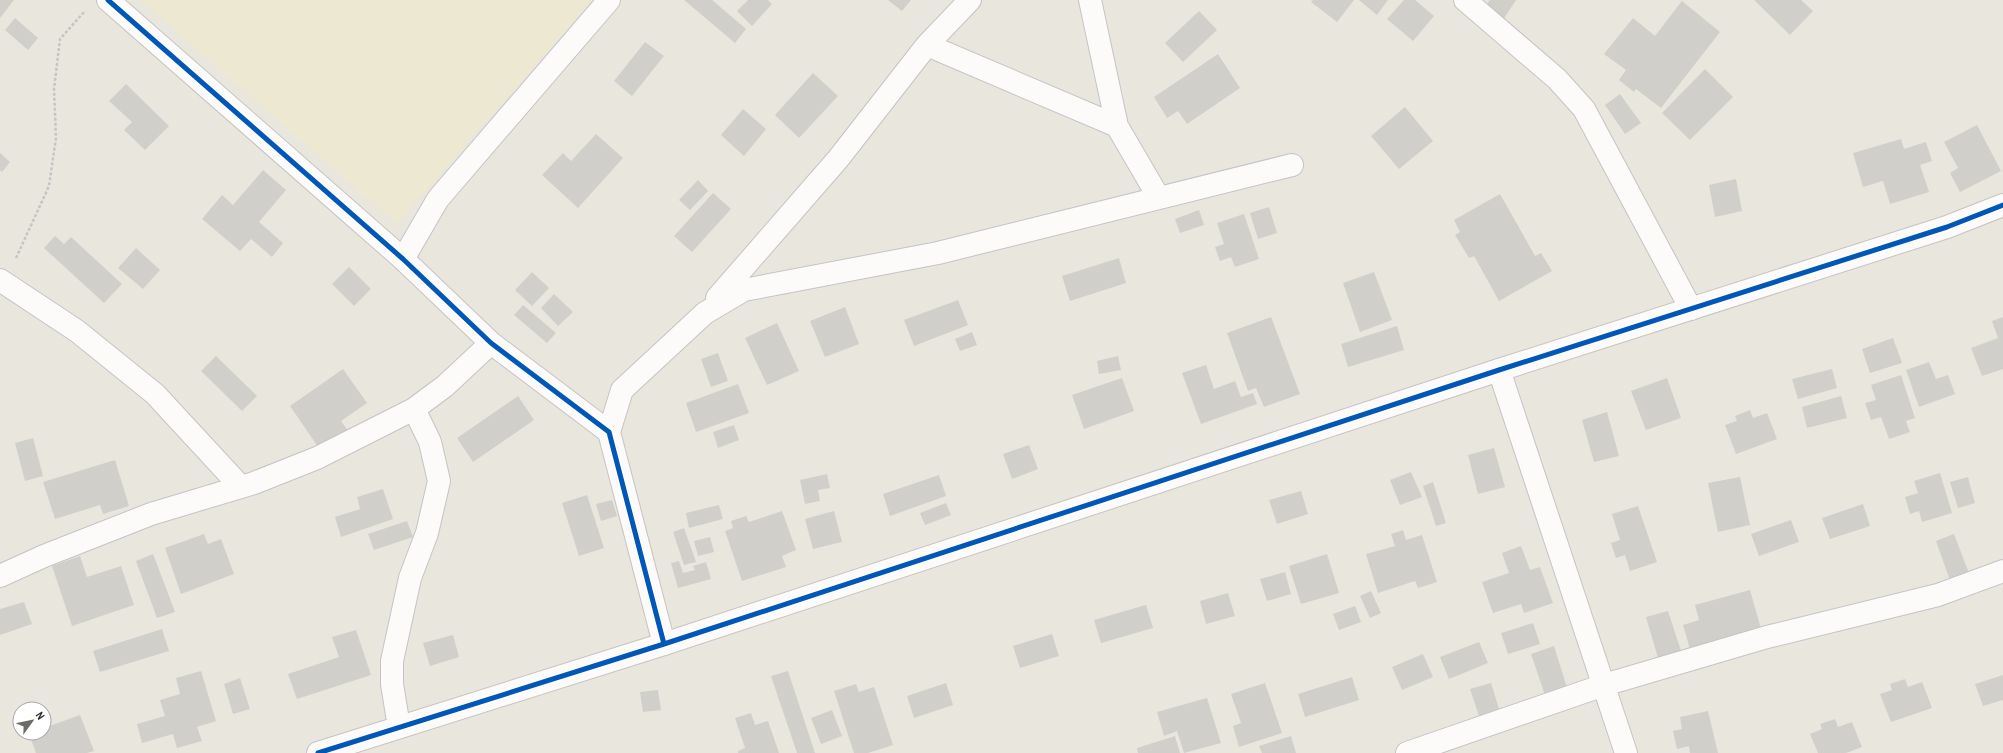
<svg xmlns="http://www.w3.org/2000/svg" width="2003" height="753" viewBox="0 0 2003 753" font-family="'Archivo Narrow',sans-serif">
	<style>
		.education { fill: #ede8d2 }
		.building { fill: #d1cfca }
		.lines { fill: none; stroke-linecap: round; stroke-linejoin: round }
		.street-casing { stroke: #c5c4c4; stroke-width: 24 }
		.secondary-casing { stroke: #c5c4c4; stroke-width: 24 }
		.path { stroke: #c6c5c4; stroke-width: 2.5; stroke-dasharray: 3 2; stroke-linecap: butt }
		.street { stroke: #fcfbfa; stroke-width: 22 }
		.secondary { stroke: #fcfbfa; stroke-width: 22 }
		.cycleway-casing { stroke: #fff; stroke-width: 8 }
		.cycleway { stroke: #0057b8; stroke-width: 5 }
	</style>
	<rect width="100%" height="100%" fill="#e9e6de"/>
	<!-- education -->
	<path class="education" d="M140,0H592L397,224Z"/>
	<!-- building -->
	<path class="building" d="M0,0H14L0,18Z
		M684,0H712L746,29L735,43Z
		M748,0H768L772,4L752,26L737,11Z
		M888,0H911L902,11Z
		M1313,0H1354L1337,22L1311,2Z
		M1359,0H1388L1377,15Z
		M1404,0H1415L1434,16L1413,41L1387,19Z
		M1490,0H1516L1503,20L1484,8Z
		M1754,0H1801L1813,11L1790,35Z
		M1682,1L1720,32L1661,108L1636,89L1634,92L1619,80L1626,70L1604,54L1633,18L1655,36Z
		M1199,11L1217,30L1183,62L1165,43Z
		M15,18L38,38L28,50L5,30Z
		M645,42L664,56L632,96L614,81Z
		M1218,54L1240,88L1187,124L1178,111L1167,118L1154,97Z
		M1705,69L1733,97L1690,140L1662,113Z
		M813,73L838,96L799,138L775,115Z
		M126,84L169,126L145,150L124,130L132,122L109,101Z
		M1620,94L1641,123L1625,134L1605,105Z
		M1405,107L1433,141L1399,169L1371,136Z
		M743,109L766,129L744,156L721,135Z
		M1977,125L2001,171L1960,192L1950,173L1958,168L1944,142Z
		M596,134L623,158L578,208L542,175L563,153L571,161Z
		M1901,139L1904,149L1926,142L1932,161L1920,165L1929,192L1890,204L1883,181L1863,187L1853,153Z
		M0,153L10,162L2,172L0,170Z
		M263,170L286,190L259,222L283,243L272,257L251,239L240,251L202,219L222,195L233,205Z
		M1736,179L1742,211L1715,217L1709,185Z
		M698,180L708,191L690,210L679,200Z
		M713,193L731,209L692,252L674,236Z
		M1500,194L1535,256L1541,253L1552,271L1499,301L1474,256L1469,258L1455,235L1460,232L1454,220Z
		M1269,207L1277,233L1258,239L1250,213Z
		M1199,210L1204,225L1180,233L1175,219Z
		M1244,214L1259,259L1235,267L1231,257L1220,261L1215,247L1224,244L1217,223Z
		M55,236L64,244L71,237L122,284L104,303L44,248Z
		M136,248L160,270L143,289L118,268Z
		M1119,258L1126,283L1070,301L1062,276Z
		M349,267L371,289L354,306L332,284Z
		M532,272L549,288L532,306L515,290Z
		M1374,272L1392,320L1360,332L1343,283Z
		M554,294L573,312L558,326L541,308Z
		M958,300L968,325L914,346L904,320Z
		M523,305L556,333L547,343L514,315Z
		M845,307L859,344L825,357L810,321Z
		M1271,317L1300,394L1264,407L1256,388L1248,391L1227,333Z
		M2003,317V369L1982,376L1971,348L1998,338L1992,321Z
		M777,323L799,371L767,385L745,338Z
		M1397,326L1404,350L1348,367L1341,344Z
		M972,332L977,345L960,351L955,339Z
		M1893,338L1902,363L1870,373L1862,349Z
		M718,353L728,381L711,387L701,359Z
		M216,356L257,396L242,411L201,371Z
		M1118,356L1121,370L1099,374L1097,361Z
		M1929,362L1936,379L1948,375L1955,394L1919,407L1906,370Z
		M1206,365L1214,389L1235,381L1241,397L1253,393L1257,404L1201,424L1182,373Z
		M343,369L367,403L341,421L349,432L321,451L290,406Z
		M1832,369L1837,388L1798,399L1792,379Z
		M1901,375L1915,418L1906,421L1910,432L1889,439L1881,417L1871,420L1865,403L1876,400L1871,385Z
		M1122,378L1134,411L1084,429L1072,395Z
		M1667,378L1681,418L1646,430L1631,391Z
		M738,384L749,413L696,432L686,403Z
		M518,396L534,420L473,462L457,438Z
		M1841,396L1847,418L1807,428L1802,407Z
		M1750,410L1753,418L1767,413L1777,439L1736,454L1725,425L1737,421L1735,416Z
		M1607,412L1619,456L1594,462L1582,420Z
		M734,425L739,440L718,448L713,432Z
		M33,438L43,476L25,481L15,443Z
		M1029,445L1038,469L1012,479L1003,454Z
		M1494,448L1505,487L1478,494L1468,455Z
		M115,460L129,506L103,514L100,505L55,519L43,482Z
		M1411,472L1422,497L1400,505L1390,480Z
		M1940,473L1952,513L1922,522L1919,511L1910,514L1905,497L1918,493L1914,481Z
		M827,474L830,488L818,490L820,501L805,504L800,480Z
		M939,475L946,496L890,516L883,494Z
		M1740,477L1750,525L1718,532L1708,483Z
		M1968,477L1975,503L1958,508L1950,482Z
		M1433,482L1446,523L1436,526L1423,486Z
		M383,489L393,519L341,537L335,517L360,509L357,497Z
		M1301,491L1308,514L1277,524L1269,500Z
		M587,495L604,548L579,556L562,503Z
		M612,500L617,516L601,521L596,504Z
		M946,503L951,515L925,525L920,513Z
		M1863,504L1870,526L1830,539L1822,518Z
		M719,505L723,519L689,528L686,513Z
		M1638,506L1657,562L1630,571L1625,555L1616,558L1611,543L1620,540L1612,514Z
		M782,511L796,550L782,556L786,567L742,581L725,531L733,528L731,521L746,516L749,522Z
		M834,511L842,542L813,549L805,519Z
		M1791,520L1799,542L1759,556L1751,534Z
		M407,521L413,537L374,550L368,534Z
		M684,528L696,562L684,565L673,532Z
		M1403,530L1406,540L1422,535L1437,582L1418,588L1415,581L1378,593L1366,554L1395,546L1391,534Z
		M204,534L208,544L221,539L234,574L181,594L165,548Z
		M1954,534L1970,576L1951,583L1936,541Z
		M710,537L714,552L698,556L694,541Z
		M1521,546L1530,570L1540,567L1553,603L1524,613L1521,604L1493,613L1482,582L1509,573L1502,553Z
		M153,554L175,612L157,618L136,561Z
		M1327,554L1339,593L1301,604L1289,566Z
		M80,556L87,577L121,566L134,605L72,626L52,566Z
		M679,561L683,573L695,570L693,566L706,562L711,579L678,588L671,563Z
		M1285,572L1291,594L1267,601L1260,579Z
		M1750,590L1763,636L1692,656L1683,625L1699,620L1695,605Z
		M1371,591L1381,613L1370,618L1360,596Z
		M1228,593L1235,616L1206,624L1200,601Z
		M24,602L32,624L0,635V609Z
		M1146,605L1153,628L1101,643L1094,620Z
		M1355,606L1361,622L1339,630L1333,614Z
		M1668,611L1681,651L1658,658L1646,617Z
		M1533,623L1540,644L1508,654L1501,633Z
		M162,629L169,651L100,672L93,651Z
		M356,630L371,675L297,699L288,674L339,657L332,637Z
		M1052,634L1059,656L1020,668L1013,646Z
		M453,635L459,657L430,666L423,643Z
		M1479,642L1488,663L1449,679L1440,657Z
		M1554,646L1568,691L1546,698L1531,654Z
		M1423,654L1433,677L1402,690L1392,667Z
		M201,671L216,721L197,727L202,741L177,748L173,734L142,743L137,724L165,716L160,700L180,694L176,678Z
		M788,671L815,753H797L771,676Z
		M2003,675V700L1983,706L1975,684Z
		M1352,677L1359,700L1305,717L1298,694Z
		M240,678L250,709L233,714L224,684Z
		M1905,679L1908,687L1922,682L1932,708L1891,722L1880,694L1892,690L1890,684Z
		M946,683L953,705L914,718L907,696Z
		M1265,683L1282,733L1239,747L1233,726L1241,723L1231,694Z
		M1491,683L1501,715L1481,722L1470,689Z
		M856,684L859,692L874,687L893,745L868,753H854L834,691Z
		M658,690L661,710L643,712L640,692Z
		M1207,698L1221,743L1184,753L1177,731L1164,736L1157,712Z
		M832,710L842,736L821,744L811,718Z
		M1708,711L1718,753H1690L1689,746L1677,749L1673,731L1682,729L1680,717Z
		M751,713L755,725L768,721L779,753H738V751L745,748L735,718Z
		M80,715L94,751L87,753H36L29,734L44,733V728Z
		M1835,719L1838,727L1852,722L1862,747L1846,753H1818L1810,734L1822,729L1820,724Z
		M1175,736L1180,753H1138L1137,748Z
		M1291,736L1296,753H1262L1259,746Z"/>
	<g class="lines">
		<defs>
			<path id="street" d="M108,0L403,259L491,343L609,432L664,644
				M1090,0L1117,126
				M1465,0L1557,79L1584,109L1691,309
				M927,45L1117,126L1159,198
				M403,259L438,199L609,0
				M0,280L77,331L155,394L241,487
				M717,298L838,159L927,45L970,0
				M1499,370L1626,753
				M609,432L622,390L705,313L744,290L938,253L1292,165
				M0,576L44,556L151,514L254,483L317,458L414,409L445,386L491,343
				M399,727L392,684V661L410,578L427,533L439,481L430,442L414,409
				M1407,753L1604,685L1767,637L1938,595L2003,571"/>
			<path id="secondary" d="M318,753L664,644L1499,370L1947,227L2003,205"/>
		</defs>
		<!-- street casing -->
		<use href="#street" class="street-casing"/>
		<!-- secondary casing -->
		<use href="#secondary" class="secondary-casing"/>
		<!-- path -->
		<path class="path" d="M16,258L49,186L56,138L54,89L60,39L85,11"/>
		<!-- street -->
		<use href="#street" class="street"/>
		<!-- secondary -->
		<use href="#secondary" class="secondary"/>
		<defs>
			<path id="cycleway" d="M108,0L403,259L491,343L609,432L664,644
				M318,753L664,644L1499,370L1947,227L2003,205"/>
		</defs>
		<!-- cycleway casing -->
		<use href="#cycleway" class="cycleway-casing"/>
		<!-- cycleway -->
		<use href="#cycleway" class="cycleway"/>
	</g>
	<!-- north arrow -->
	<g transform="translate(32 721) rotate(57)"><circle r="19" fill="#ffffff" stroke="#a9a9a9"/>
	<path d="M0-3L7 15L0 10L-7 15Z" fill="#6c6b68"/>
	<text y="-6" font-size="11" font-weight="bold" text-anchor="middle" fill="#292929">N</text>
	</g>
</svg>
